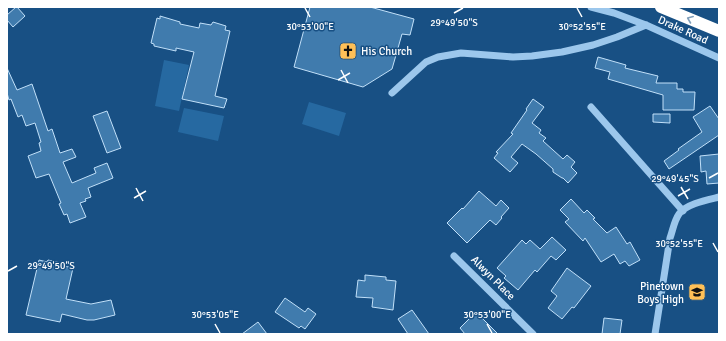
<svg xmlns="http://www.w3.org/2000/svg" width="726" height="341" viewBox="0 0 726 341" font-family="Signika,sans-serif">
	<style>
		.green { fill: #2669a1 }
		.building { fill: #407bad; stroke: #c1e0f9 }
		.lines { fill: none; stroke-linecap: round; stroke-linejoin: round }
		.minor { stroke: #9cc7ec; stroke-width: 7 }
		.highway { stroke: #fff; stroke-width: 12 }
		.oneway { stroke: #809fbb }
		.ticks { fill: none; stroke: #fff; stroke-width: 1.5 }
		.labels { text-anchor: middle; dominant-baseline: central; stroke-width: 3; stroke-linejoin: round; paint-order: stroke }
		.street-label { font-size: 11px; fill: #fff; stroke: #185084 }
		.poi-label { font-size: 11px; fill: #fff; stroke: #185084; text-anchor: start }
		.ticks-label { font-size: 10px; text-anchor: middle; fill: #fff; stroke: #185084; stroke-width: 3; stroke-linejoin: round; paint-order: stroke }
	</style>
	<rect width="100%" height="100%" fill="#185084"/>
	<!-- green -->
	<path class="green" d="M164,60L189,65L179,111L155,106Z
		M309,102L346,113L339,136L302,124Z
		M184,108L224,116L218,141L178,132Z"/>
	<!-- building -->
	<path class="building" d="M16,7H17L25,16L13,27L7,20V15Z
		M310,7H370L414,19L410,35L402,34L392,69L363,87L294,67Z
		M160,16L180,22V24L199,28L200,23L211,25L213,22L226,26L225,30L230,31L215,96L227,99L224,108L182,99L194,52L176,48V51L154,46V44L151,43L157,18L160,19Z
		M598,57L626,65L625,68L658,76L656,83H677V89H683V92H695L694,110H663V95L608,79L610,72L595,68Z
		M7,68L17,90L32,84L48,131L52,129L60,153L72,149L76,157L63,162L72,183L96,173L94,168L107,163L113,178L88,188L91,197L85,199L86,201L80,203L86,217L70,223L67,214L64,215L59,204L61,203L49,174L36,178L28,156L41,151L39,143L41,142L35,123L26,126L22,115L18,117L11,99L9,100L7,93Z
		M533,99L544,107L532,123L541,130L539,133L546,138L543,141L563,159L567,155L575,162L571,167L577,173L568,183L563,178H562L553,172V169L536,154L522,144L511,157L518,163L510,172L494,158L498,153L496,152L513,134L511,133L527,110L526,109Z
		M710,106L719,119V135L669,169L664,161L679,150L678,149L702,132L693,117Z
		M107,111L121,148L107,153L93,116Z
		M653,114H670V123L653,122Z
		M719,154V183L707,184L706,171L701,172L700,156Z
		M479,191L496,206L501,200L509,208L501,217L502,218L496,225L490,220L467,243L447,223L462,208L463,209Z
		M571,199L584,213L587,210L595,218L593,219L607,233L616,227L627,244L630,242L640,260L629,266L625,261L620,264L614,254L601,262L585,238L583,241L565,222L569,219L560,210Z
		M552,237L566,250L556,260L551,256L537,272L535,270L518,290L504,278L506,276L497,268L522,240L526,244L530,240L540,249Z
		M39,260L47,262L48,260L65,264L64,266L73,268L66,299L91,304L111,300L115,315L94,320H87L62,314L60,322L26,315Z
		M567,268L591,286L574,308L572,307L562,319L548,308L557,296L551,291Z
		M365,275L386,277V280L396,281L393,310L372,307L373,298L356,297L358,280L365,281Z
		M285,298L305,312L308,308L316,314L305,329L301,326L299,328L275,312Z
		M412,310L429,334H408L398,319Z
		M476,312L498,334H465L460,328Z
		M604,318L622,320L620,334H602Z
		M258,322L267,334H242Z"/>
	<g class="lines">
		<!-- minor -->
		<path class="minor" d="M591,7L614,13L646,25L719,58
			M392,93L426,62L438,57L461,53L513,57L532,56L562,52L593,45L617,37L646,25
			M591,107L683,211
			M454,256L533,334
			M655,334L670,238C673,230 674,221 679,214C686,204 707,200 719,197"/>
		<!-- highway -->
		<path class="highway" d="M661,7L719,31"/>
	</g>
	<!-- one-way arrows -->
	<defs><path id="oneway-chevron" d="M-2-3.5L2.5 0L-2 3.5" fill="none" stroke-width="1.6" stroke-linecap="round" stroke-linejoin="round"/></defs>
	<use class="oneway" href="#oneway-chevron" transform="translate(690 19) rotate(-158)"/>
	<!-- ticks -->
	<path class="ticks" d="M305,8L310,17M577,8L582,17M454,13L463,8M341,70L348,83M338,80L350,73M709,178L718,173M681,187L688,199M136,188L143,201M678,196L690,189M134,198L146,191M713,243L718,252M8,271L17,266M215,324L220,333M487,324L492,333"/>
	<!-- icons -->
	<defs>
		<symbol id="church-square" viewBox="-11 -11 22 22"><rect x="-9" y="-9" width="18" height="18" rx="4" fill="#ffc057" stroke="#185084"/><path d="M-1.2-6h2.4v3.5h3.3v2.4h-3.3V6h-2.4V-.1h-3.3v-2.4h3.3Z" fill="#111"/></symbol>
		<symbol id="school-square" viewBox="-11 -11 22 22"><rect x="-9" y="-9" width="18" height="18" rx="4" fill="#ffc057" stroke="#185084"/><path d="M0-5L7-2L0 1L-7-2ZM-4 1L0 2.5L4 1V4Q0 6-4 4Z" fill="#111"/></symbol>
	</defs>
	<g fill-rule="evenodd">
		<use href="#church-square" x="338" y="41" width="20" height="20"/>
		<use href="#school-square" x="687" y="282" width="20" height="20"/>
	</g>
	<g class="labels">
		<!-- street labels -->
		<g class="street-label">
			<text transform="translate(683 30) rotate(24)">Drake Road</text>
			<text transform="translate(493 278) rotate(45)">Alwyn Place</text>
		</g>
		<!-- poi labels -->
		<g class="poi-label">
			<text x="361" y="51">His Church</text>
			<text x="684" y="286" text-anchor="end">Pinetown<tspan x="684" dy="13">Boys High</tspan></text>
		</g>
	</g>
	<g class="ticks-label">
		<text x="454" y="26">29°49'50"S</text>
		<text x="582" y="30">30°52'55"E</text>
		<text x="310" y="30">30°53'00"E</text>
		<text x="675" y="182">29°49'45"S</text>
		<text x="679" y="247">30°52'55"E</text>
		<text x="51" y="269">29°49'50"S</text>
		<text x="215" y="318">30°53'05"E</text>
		<text x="487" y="318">30°53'00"E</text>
	</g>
	<!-- border -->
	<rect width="726" height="341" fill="none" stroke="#ffffff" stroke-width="16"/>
</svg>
